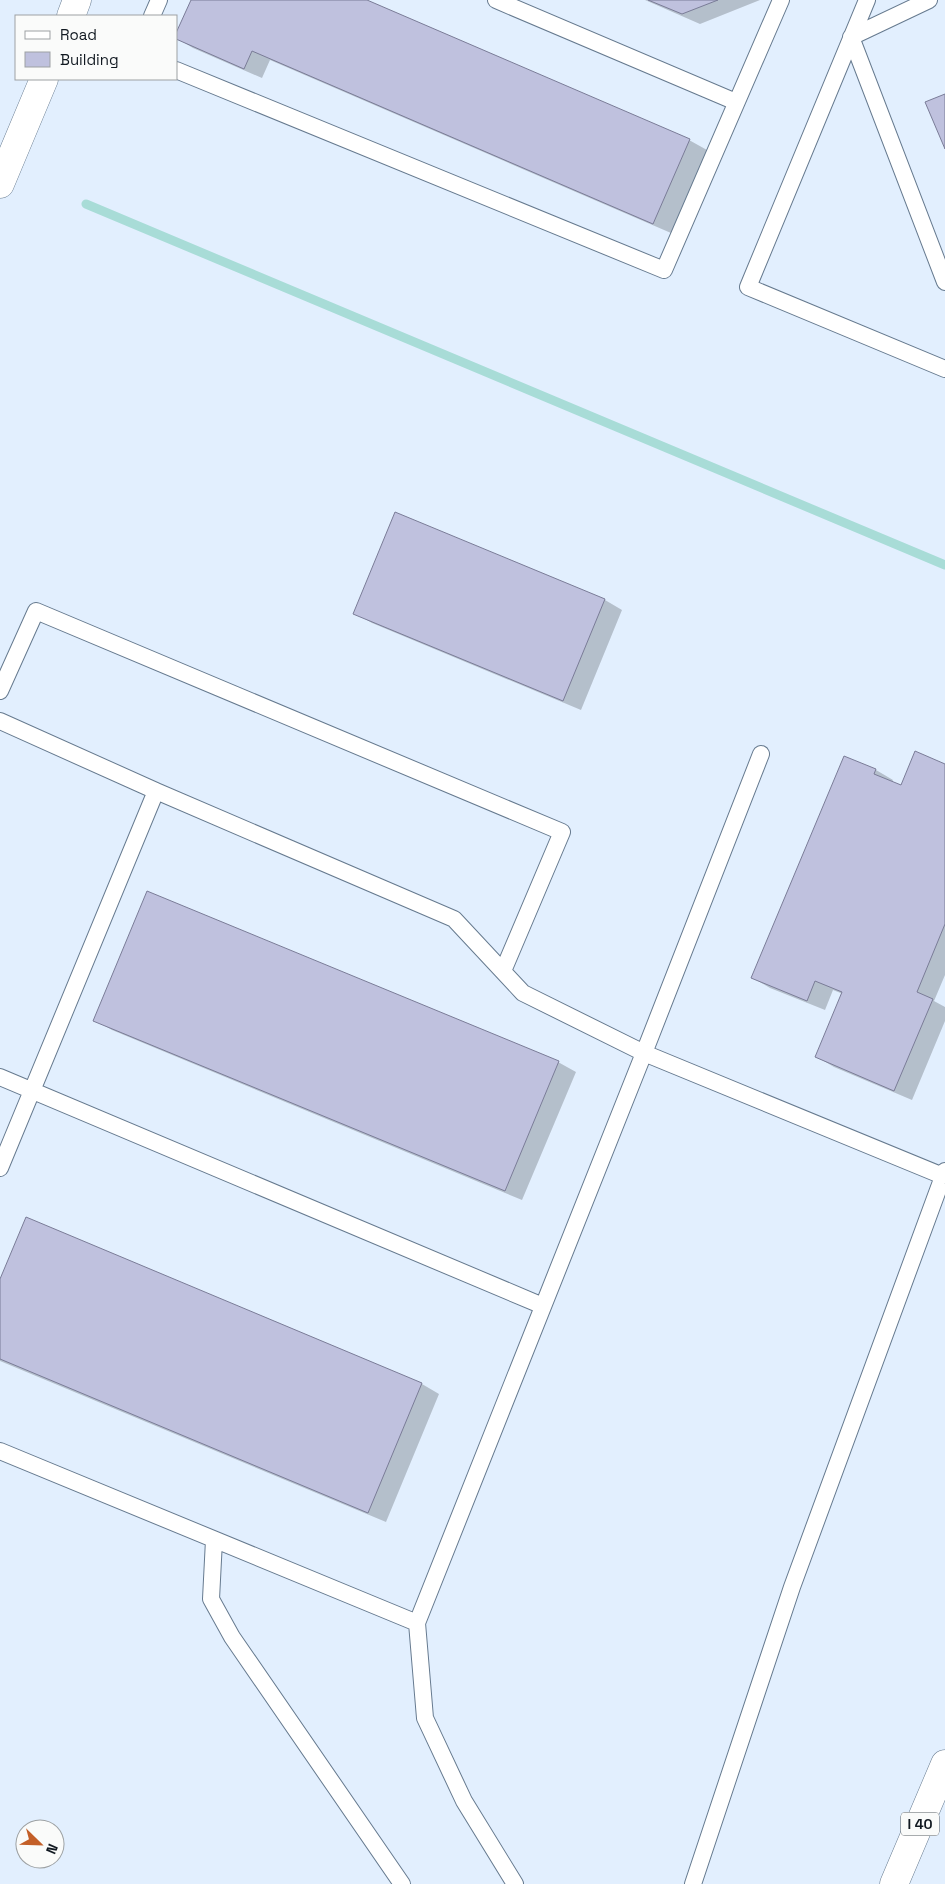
<svg xmlns="http://www.w3.org/2000/svg" width="945" height="1884" viewBox="0 0 945 1884" font-family="'Space Grotesk',sans-serif">
	<style>
		.shadow { fill: #0003 }
		.lines { fill: none; stroke-linecap: round; stroke-linejoin: round }
		.stream { stroke: #a8dcd7; stroke-width: 9 }
		.building { fill: #bfc1de; stroke: #7a7c97 }
		.lane-casing { stroke: #667a8f; stroke-width: 18 }
		.secondary-casing { stroke: #667a8f; stroke-width: 29 }
		.highway-casing { stroke: #667a8f; stroke-width: 29 }
		.lane { stroke: #fff; stroke-width: 16 }
		.secondary { stroke: #fff; stroke-width: 28 }
		.highway { stroke: #fff; stroke-width: 28 }
		.labels { text-anchor: middle; dominant-baseline: central; stroke-width: 5; stroke-linejoin: round; paint-order: stroke }
		.shield { fill: #fafbfa; stroke: #575d62; stroke-width: 1 }
		.shield-label { font-size: 14px; font-weight: bold; fill: #111921 }
	</style>
	<rect width="100%" height="100%" fill="#e2effe"/>
	<!-- shadow -->
	<path class="shadow" d="M192,0H364L689,140L707,150L671,233L270,60L262,78L193,48L176,38Z
		M645,0H760L700,24Z
		M396,514L605,600L622,610L581,710L372,623L355,613Z
		M845,758L876,770L893,780L892,783L901,787L945,765V975L934,1001L945,1007V1021L912,1100L834,1067L817,1057L843,994L833,990L825,1010L770,988L753,978Z
		M95,1020L558,1062L576,1072L522,1200L112,1030Z
		M0,1283L422,1384L439,1394L386,1522L0,1361Z"/>
	<g class="lines">
		<!-- stream -->
		<path class="stream" d="M86,204L945,565"/>
	</g>
	<!-- building -->
	<path class="building" d="M191,0H367L690,139L653,224L252,51L244,69L176,39V33Z
		M648,0H718L682,14Z
		M945,94V149L925,102Z
		M395,512L605,599L563,701L353,614Z
		M915,751L945,764V924L917,992L933,999L894,1091L815,1057L842,992L815,981L807,1001L751,978L844,756L876,769L874,774L901,785Z
		M147,891L559,1061L505,1191L93,1021Z
		M26,1217L422,1383L368,1513L0,1359V1279Z"/>
	<g class="lines">
		<defs>
			<path id="lane" d="M496,0L736,102
				M867,0L748,287L945,369
				M929,0L851,37L945,282
				M152,16L159,0
				M176,70L664,270L781,0
				M0,691L36,611L562,832L503,971
				M0,721L156,791
				M0,1077L543,1306
				M0,1168L156,791L454,919L523,993L644,1053L761,754
				M0,1451L417,1623
				M214,1540L211,1599L232,1637L402,1884
				M515,1884L464,1801L425,1718L417,1623L644,1053L943,1176
				M693,1884L792,1587L945,1171"/>
			<path id="secondary" d="M71,16L77,0
				M0,184L44,79"/>
			<path id="highway" d="M894,1884L945,1764"/>
		</defs>
		<!-- lane casing -->
		<use href="#lane" class="lane-casing"/>
		<!-- secondary casing -->
		<use href="#secondary" class="secondary-casing"/>
		<!-- highway casing -->
		<use href="#highway" class="highway-casing"/>
		<!-- lane -->
		<use href="#lane" class="lane"/>
		<!-- secondary -->
		<use href="#secondary" class="secondary"/>
		<!-- highway -->
		<use href="#highway" class="highway"/>
	</g>
	<g class="labels">
		<!-- shield labels -->
		<rect class="shield" x="901" y="1812.5" width="38" height="23" rx="4"/>
		<g class="shield-label">
			<text x="920" y="1824">I 40</text>
		</g>
	</g>
	<!-- legend -->
	<rect x="15" y="15" width="162" height="65" fill="#fafbfa" stroke="#9da1a3"/>
	<rect x="25" y="31" width="25" height="8" fill="#ffffff" stroke="#9da1a3"/>
	<text x="60" y="40" font-size="15" fill="#111921">Road</text>
	<rect x="25" y="52" width="25" height="15" fill="#bfc1de" stroke="#9da1a3"/>
	<text x="60" y="65" font-size="15" fill="#111921">Building</text>
	<!-- north arrow -->
	<g transform="translate(40 1844) rotate(113)"><circle r="24" fill="#fafbfa" stroke="#9da1a3"/>
	<path d="M0-4L9 19L0 12L-9 19Z" fill="#c35f28"/>
	<text y="-8" font-size="14" font-weight="bold" text-anchor="middle" fill="#111921">N</text>
	</g>
</svg>
